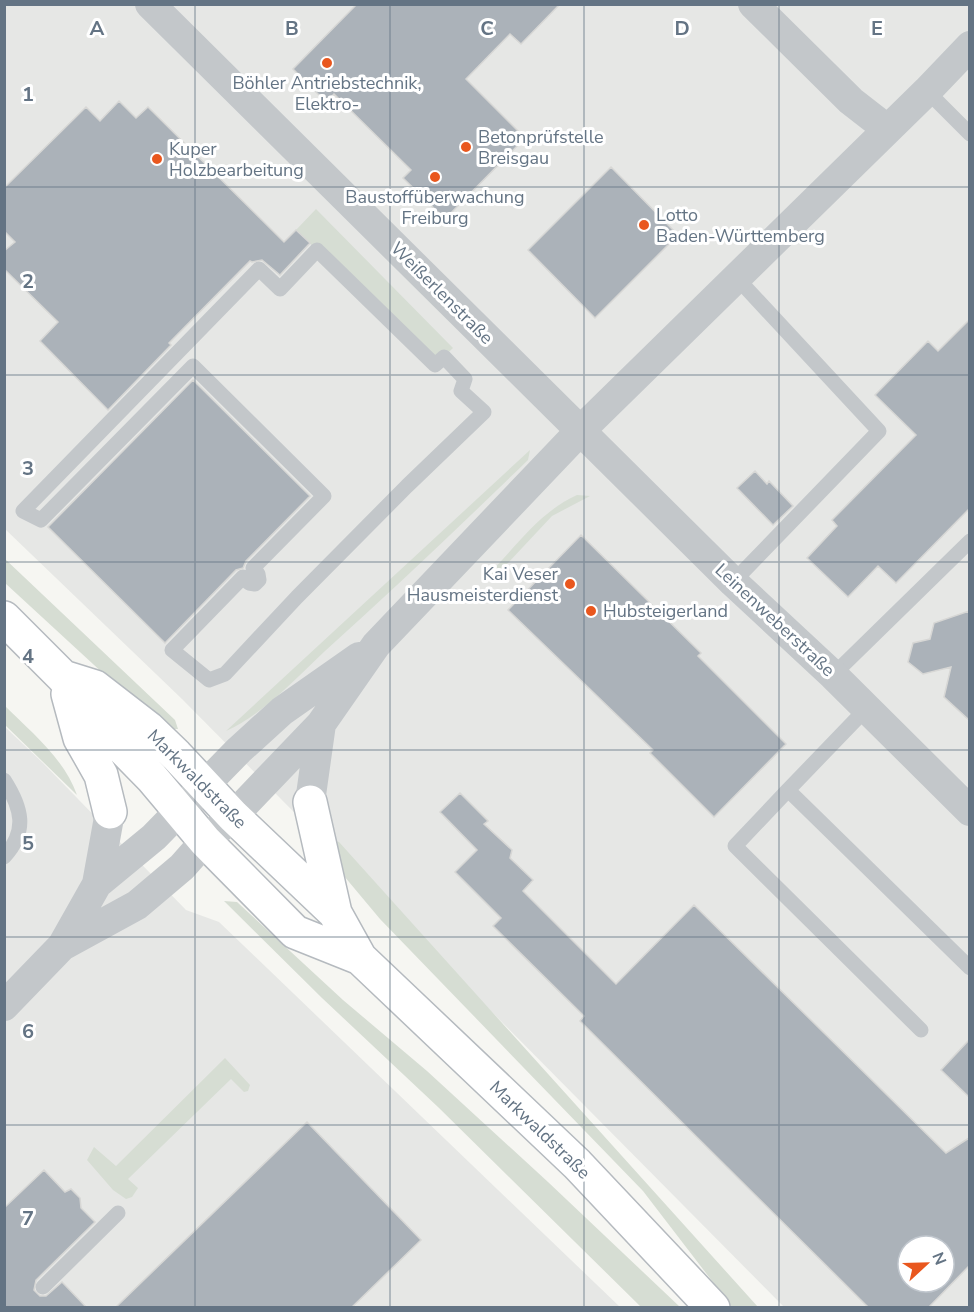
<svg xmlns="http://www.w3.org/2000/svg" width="974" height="1312" viewBox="0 0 974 1312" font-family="'Nunito Sans',sans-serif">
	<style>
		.built { fill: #e6e7e5; fill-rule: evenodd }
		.green { fill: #d6ddd3 }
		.building { fill: #abb2b9; stroke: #d7d7d5; stroke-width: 1.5; fill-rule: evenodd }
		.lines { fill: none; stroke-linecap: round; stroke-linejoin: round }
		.secondary-casing { stroke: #b5babf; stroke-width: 36 }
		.lane { stroke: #c3c7ca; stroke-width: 15 }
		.street { stroke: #c3c7ca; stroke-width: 30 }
		.secondary { stroke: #fff; stroke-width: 33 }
		.grid { fill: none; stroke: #647484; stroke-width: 1.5; stroke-opacity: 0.55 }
		.poi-dot { fill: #e9571e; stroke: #fff; stroke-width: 2 }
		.labels { text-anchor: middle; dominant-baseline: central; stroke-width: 6; stroke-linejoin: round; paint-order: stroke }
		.poi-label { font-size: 18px; fill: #647484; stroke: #fff; text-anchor: start }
		.street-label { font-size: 18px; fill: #647484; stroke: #fff }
		.grid-label { font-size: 20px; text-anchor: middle; font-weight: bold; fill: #647484; stroke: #fff; stroke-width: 6; stroke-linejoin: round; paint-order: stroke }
	</style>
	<rect width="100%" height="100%" fill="#f6f6f2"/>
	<!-- built -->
	<path class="built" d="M4,5H969V1307H784L182,699L5,529ZM908,1246H944V1282H908Z
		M4,726L43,763L186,910L219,922L620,1307H5Z"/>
	<!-- green -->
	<path class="green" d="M316,209L453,348L435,365L296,230Z
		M530,450L528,460C461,525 394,589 325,651C295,679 264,714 226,731Z
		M577,495L590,496L552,516L491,581L490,573C517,545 541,511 577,495Z
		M4,558L175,720L178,729H168L106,676L5,583Z
		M4,705C31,732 64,758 77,795L5,725Z
		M328,839L339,842L758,1307H732L643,1191L380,919L339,870Z
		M224,901L237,902L343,1000L427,1071L548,1182L680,1307H641L438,1107L322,998Z
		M225,1058L250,1085L248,1091L244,1092L231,1079L128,1179L138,1188L132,1197L126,1199L113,1190L87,1160L94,1147L116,1166Z"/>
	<!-- building -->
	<path class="building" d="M357,4H560L521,44L510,34L466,79L525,138L445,219L403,178L411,170L334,94L326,102L293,69Z
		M119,101L136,118L148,107L284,242L296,230L310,243L280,275L262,260L252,262L250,261L169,343L171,345L108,410L40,341L58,322L4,269V251L15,242L4,231V188L86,107L100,121Z
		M611,167L678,235L595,318L528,250Z
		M969,320V509L896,583L878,566L848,597L807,558L837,526L832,520L916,435L875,395L928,341L938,351Z
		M193,380L310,496L246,561L243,568L236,570L165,643L48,527Z
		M755,471L767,484L769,481L793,506L773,525L737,488Z
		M581,535L701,653L698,656L786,744L714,817L650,753L653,750L508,610Z
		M969,611V720L944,697L951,667L923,674L908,662L913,643L930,639L934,623Z
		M460,793L488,821L484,824L512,850L510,858L533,880L523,891L616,984L694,905L946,1153L969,1138V1266L928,1308H869L580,1021L584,1016L493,926L501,918L455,872L477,850L440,812ZM908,1246H944V1282H908Z
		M969,1040V1097L941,1070Z
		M307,1122L421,1240L351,1308H115Z
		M44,1170L65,1192L71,1189L80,1198L81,1208L95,1222L36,1280L34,1290L40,1296H46L62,1282L87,1308H4V1208Z"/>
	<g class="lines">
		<defs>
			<path id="secondary" d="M4,618L63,677L105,730L152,778L205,841L295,932L360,958
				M63,677L95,687L148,728L176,755L233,816L335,913L360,958L577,1164L713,1308
				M68,694L80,738L101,775L110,812
				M310,802L335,913"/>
		</defs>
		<!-- secondary casing -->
		<use href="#secondary" class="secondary-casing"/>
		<!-- lane -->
		<path class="lane" d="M927,91L970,134
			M317,250L435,365L444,357L465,379L461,391L484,412L407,486L297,597L225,674L209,680L172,650L243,577L249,583L255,584L259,580L258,574L253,568L324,496L193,366L41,520L23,511L259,269L280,289Z
			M733,582L879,431L736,277
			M833,675L970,541
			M866,709L788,790L970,968
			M4,780C22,808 28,831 4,857
			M788,790L735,846L921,1030
			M43,1287L118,1213"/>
		<!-- street -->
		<path class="street" d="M150,4L733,582L833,675L970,811
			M753,4L851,101L887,129
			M310,802L321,724
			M97,884L154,837L239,750L282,711L359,657
			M62,946L137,905L182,867L205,841L233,816L321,724L376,645L581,430L927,91L970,46
			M4,1006L62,946L97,884L110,812"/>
		<!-- secondary -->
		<use href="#secondary" class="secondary"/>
	</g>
	<!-- grid -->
	<path class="grid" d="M195,4V1308M390,4V1308M584,4V1308M779,4V1308M4,187H970M4,375H970M4,562H970M4,750H970M4,937H970M4,1125H970"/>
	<!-- markers -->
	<g class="poi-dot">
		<circle cx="327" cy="63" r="6"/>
		<circle cx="466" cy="147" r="6"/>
		<circle cx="157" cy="159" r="6"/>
		<circle cx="435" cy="177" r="6"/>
		<circle cx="644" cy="225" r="6"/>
		<circle cx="570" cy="584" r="6"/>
		<circle cx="591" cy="611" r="6"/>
	</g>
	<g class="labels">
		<!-- poi labels -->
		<g class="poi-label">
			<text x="327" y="83" text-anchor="middle">Böhler Antriebstechnik,<tspan x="327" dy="21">Elektro-</tspan></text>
			<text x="478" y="137">Betonprüfstelle<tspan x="478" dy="21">Breisgau</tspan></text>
			<text x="169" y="149">Kuper<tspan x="169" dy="21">Holzbearbeitung</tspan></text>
			<text x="435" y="197" text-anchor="middle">Baustoffüberwachung<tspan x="435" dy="21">Freiburg</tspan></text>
			<text x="656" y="215">Lotto<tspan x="656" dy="21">Baden-Württemberg</tspan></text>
			<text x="558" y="574" text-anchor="end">Kai Veser<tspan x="558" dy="21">Hausmeisterdienst</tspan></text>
			<text x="603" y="611">Hubsteigerland</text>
		</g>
		<!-- street labels -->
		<g class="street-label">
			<text transform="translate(442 293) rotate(45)">Weißerlenstraße</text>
			<text transform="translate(775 620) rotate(43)">Leinenweberstraße</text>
			<text transform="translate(197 779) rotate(45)">Markwaldstraße</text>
			<text transform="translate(540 1130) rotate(44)">Markwaldstraße</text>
		</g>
	</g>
	<g class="grid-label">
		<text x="97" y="35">A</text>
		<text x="292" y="35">B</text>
		<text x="487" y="35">C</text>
		<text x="682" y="35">D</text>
		<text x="877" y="35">E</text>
		<text x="28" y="101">1</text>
		<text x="28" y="288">2</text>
		<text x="28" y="475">3</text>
		<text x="28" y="663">4</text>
		<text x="28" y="850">5</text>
		<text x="28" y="1038">6</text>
		<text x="28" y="1225">7</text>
	</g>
	<!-- border -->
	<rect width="974" height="1312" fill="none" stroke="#647484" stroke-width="12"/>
	<!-- north arrow -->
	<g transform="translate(926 1264) rotate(68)"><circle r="28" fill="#ffffff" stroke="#c1c7ce" stroke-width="1.5"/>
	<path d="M0-4.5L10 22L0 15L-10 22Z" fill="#e9571e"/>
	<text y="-9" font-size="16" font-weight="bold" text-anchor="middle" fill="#647484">N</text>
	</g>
</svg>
